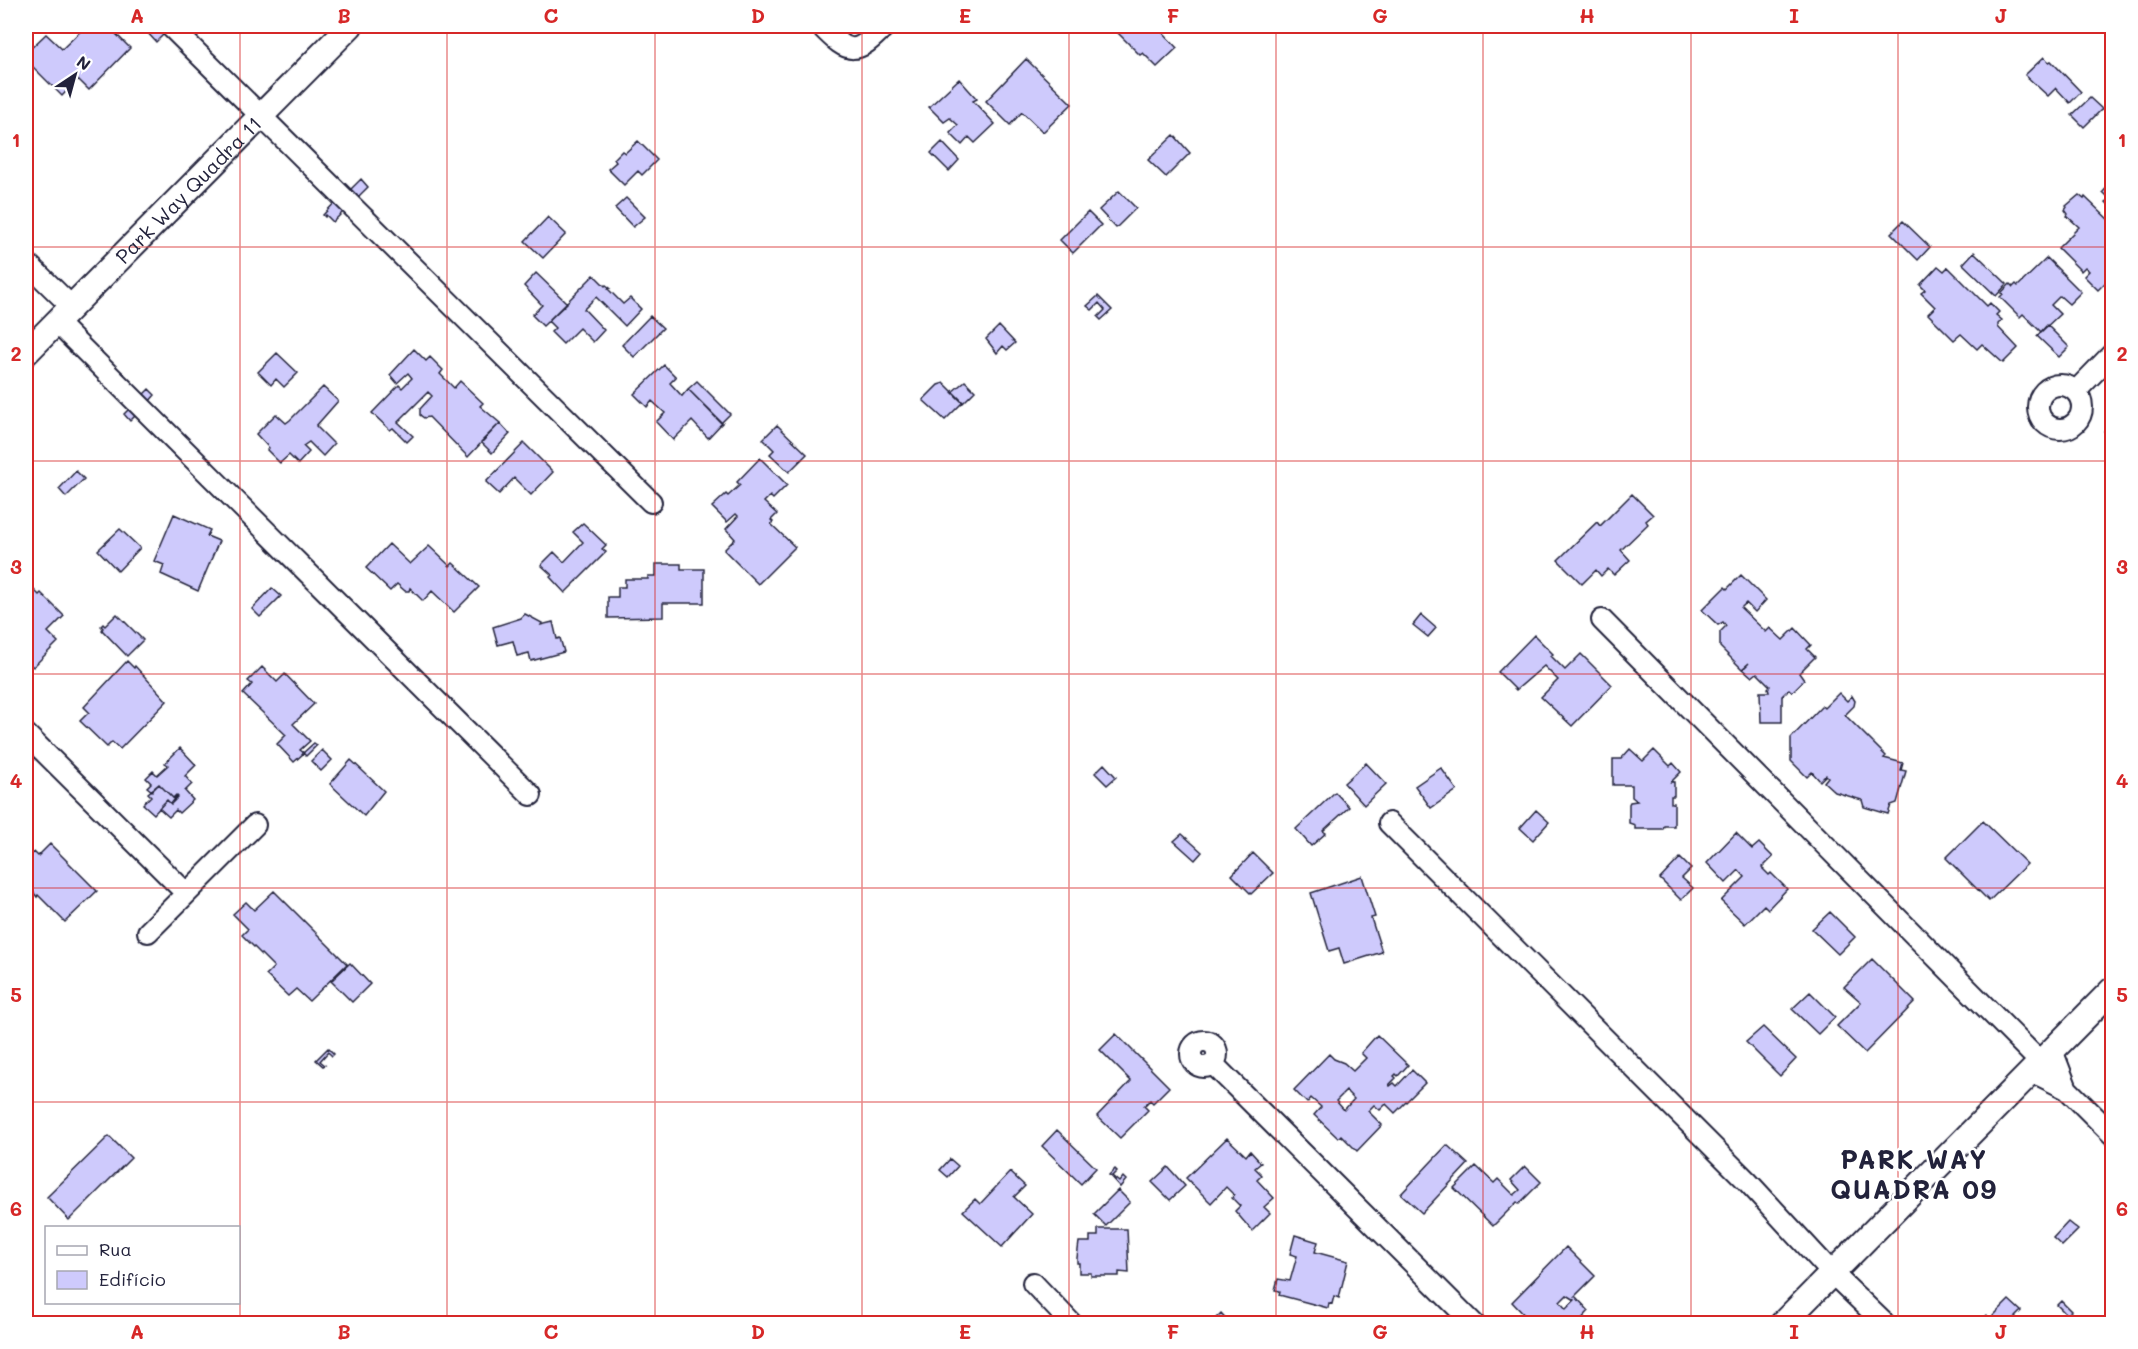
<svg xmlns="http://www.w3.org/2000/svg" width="2138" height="1349" viewBox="0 0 2138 1349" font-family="Mali,sans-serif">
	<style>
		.building { fill: #cecafc; stroke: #22223b; stroke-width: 1.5; fill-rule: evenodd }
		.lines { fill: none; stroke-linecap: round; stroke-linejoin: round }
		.minor-casing { stroke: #22223b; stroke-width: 24 }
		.tertiary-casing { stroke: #22223b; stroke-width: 28 }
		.minor { stroke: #fff; stroke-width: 20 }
		.tertiary { stroke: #fff; stroke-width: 24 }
		.grid { fill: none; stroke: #d62828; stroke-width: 1.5; stroke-opacity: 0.55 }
		.labels { text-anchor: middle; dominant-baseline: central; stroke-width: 5; stroke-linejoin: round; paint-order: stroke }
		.street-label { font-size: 20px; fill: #22223b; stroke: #fff }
		.district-label { font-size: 26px; font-weight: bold; letter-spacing: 1.5px; fill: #22223b; stroke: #fff }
		.neatline { fill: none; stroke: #d62828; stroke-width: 2 }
		.grid-label { font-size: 20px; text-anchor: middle; font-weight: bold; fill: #d62828 }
	</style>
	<rect width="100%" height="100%" fill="#fff"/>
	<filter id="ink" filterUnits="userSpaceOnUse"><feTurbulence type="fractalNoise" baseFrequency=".0167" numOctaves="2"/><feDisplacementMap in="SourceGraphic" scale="12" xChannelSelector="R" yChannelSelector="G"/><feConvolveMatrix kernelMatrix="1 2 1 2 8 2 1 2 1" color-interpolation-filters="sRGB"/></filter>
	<g filter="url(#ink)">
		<!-- building -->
		<path class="building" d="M86,26H108L130,48L89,90L78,79L62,96L26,60V58L29,54L27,52L46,34L62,49Z
			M152,26H164L168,30L156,42L146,31Z
			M1111,26H1162L1164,27L1161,31L1177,48L1157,67L1143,53L1140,55Z
			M2044,57L2049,62L2051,61L2081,92L2070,103L2056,88L2048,96L2025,75Z
			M1026,59L1072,104L1043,132L1022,112L1010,125L986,101Z
			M959,79L977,99L973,101L995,124L975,143L969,137L962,145L950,133L958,125L950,118L944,122L929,107Z
			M2090,98L2102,109L2084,127L2072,115Z
			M1174,135L1190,153L1166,177L1148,160Z
			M638,141L657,160L642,175L638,171L624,185L608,169L616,162L614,159L622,151L625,153Z
			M942,142L959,160L949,171L931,153Z
			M361,179L368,187L356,199L349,191Z
			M2112,182V208L2106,202L2110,199L2103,192Z
			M1119,191L1136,208L1116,228L1099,210Z
			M2079,195L2084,199L2085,197L2112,223L2110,225L2112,228V268L2108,273L2111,277L2098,290L2084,276L2089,271L2085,267L2081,271L2058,248L2079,227L2067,216L2068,214L2065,210L2067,207L2066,206Z
			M339,198L348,207L333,222L326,215L325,217L323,215Z
			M626,198L645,217L633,227L615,208Z
			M1088,212L1101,225L1073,253L1060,240Z
			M548,217L566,234L543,258L525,241Z
			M1903,221L1930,247L1918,260L1891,233Z
			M1974,252L2007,284L1996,296L1963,264Z
			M2047,258L2081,292L2069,304L2060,296L2051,305L2060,314L2041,332L2023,314L2020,317L2000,297L2003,294L2001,293L2010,284L2013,287L2016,284L2018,286Z
			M1938,266L1944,271L1948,267L1987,306L1990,303L1999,312L1996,315L2002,320L1998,324V327L2018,348L2003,363L1982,344L1977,349L1961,334L1954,340L1928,314L1935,307L1921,293L1925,290L1920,285Z
			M536,273L567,303L543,326L532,315L542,305L524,286Z
			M594,275L605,286L606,285L610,288L608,289L623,304L630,298L641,309L625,326L596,297L584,309L604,330L593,342L579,328L563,344L551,332L555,328L548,321Z
			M1098,296L1112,310L1101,320L1098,317L1105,310L1099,303L1092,310L1087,306Z
			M650,316L663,328L634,357L622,345Z
			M2047,325L2069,347L2059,357L2037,336Z
			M999,326L1015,343L1007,350L1003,346L997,353L986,339Z
			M414,349L426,361L430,357L443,370L440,374L454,388L460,381L483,403L480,406L500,423L468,457L429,417L424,418L420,415V409L432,396L428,392L398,422L413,436L407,442L393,428L390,430L372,413L399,385L402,388L412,378L408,373L397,383L390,375Z
			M277,353L298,373L284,387L276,379L271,385L258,372Z
			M664,365L676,377L670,383L682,396L688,389L722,423L708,438L692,421L673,440L656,422L665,413L652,401L647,407L634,394Z
			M697,381L730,414L721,423L688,389Z
			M965,381L975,391L963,403L952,392Z
			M944,383L963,402L945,420L923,400L938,385Z
			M323,387L338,401L316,426L334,444L323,456L309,442L303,446L309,452L298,464L289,455L280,463L267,450L269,448L256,434L276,414L286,423L290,420Z
			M149,389L155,395L148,403L144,399V394Z
			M129,409H132L138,413L130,421L124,414Z
			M500,423L510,434L492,453L481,442Z
			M2112,423V439L2104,431Z
			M777,425L807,454L789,472L770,454L774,450L763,439Z
			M524,443L553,472L531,495L514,478L499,494L486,482Z
			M760,458L787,485L773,499L770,496L764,502L777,514L771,520L773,522L771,524L795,547L758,584L724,550L735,539L726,529L738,516L736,514L727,522L712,507L726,494L728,496L740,485L737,482Z
			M76,471L84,479L66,497L59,489Z
			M1632,494L1653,515L1646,521L1648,524L1621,550L1630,560L1614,575L1608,569L1601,576L1596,570L1582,584L1558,560L1597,522L1600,526Z
			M174,514L210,530L207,536L219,541L198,591L161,574L164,565L154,561Z
			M583,523L606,545L602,549L606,552L565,593L550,577L552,575L541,565L554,552L564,562L583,542L573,532Z
			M120,529L140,548L118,571L98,550Z
			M389,544L410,564L429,546L450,566L453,563L479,587L454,612L432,591L423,601L410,588L409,591H405L397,584L390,591L366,568Z
			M656,564H681V569H704V603H663V617L608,618V597H618V587H625V579H648V576H656Z
			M1741,575L1766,600L1755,612L1746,603L1741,608L1766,632L1770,628L1783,640L1795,628L1811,645L1807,649L1815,657L1799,673L1804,680L1792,692L1789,689L1782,696V722H1761L1760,692H1769L1768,688L1770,686L1757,673L1752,677L1743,669L1749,663L1742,669L1720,647V632L1726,626L1723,622L1718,625L1702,610L1725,587L1727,589Z
			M26,582L39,595L41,593L64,616L48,632L58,642L33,667L26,660V594H28L26,592Z
			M272,588L281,596L260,617L252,609Z
			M117,614L143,640L127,656L102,630L103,628L101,626L103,624L105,626Z
			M525,614L542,623L541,625L553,622L557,639L560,638L564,652L531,661L529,653L517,656L513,641L498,645L493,627L521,618Z
			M1421,615L1436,628L1428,637L1413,625Z
			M1534,635L1553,654L1551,656L1565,670L1581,654L1612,685L1572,726L1541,697L1558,680L1544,666L1516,690L1498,672Z
			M127,661L134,668L135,666L167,701L120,749L112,742L107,747L80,721L89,712L84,707Z
			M262,667L277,682L285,674L314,704L293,724L310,741L300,750L304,753L294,762L277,744L286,735L243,694L252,684L248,681Z
			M1839,693L1847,701L1852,696L1855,701L1854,706L1845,715L1886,756L1884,758L1903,763L1901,770L1906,771L1897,803L1891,805L1888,814L1864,807L1862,800L1835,792L1824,782L1828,777L1826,775L1820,781L1812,772L1807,777L1791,761V738L1822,706L1824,708Z
			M314,743L317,745L306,756L303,753Z
			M180,748L196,765L185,776L192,784L185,791L193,800L179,813L176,810L169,817L159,808L167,800L171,804L178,797L176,795L173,798L159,784L152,791L147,787L151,783L146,778L153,771L157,775L168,765L165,763Z
			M1630,749L1643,761L1654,750L1670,766L1673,763L1681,772L1671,782H1674V796H1671V803H1674V826H1664L1663,829H1635V825L1629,823V804L1630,802L1637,801L1632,797V785H1613V759H1621Z
			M322,750L332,760L321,771L311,761Z
			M351,760L384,791L364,816L330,784Z
			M1366,763L1386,784L1364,805L1344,783Z
			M1104,764L1116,777L1107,785L1095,773Z
			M1441,768L1457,790L1431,808L1415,786Z
			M159,784L173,798L177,796L171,804L167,800L154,814L143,804L151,796L148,793Z
			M1335,792L1349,807L1323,831L1326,833L1311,846L1296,829Z
			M1536,810L1549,822L1533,840L1520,828Z
			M1983,821L2027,864L1989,901L1946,858Z
			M1736,833L1752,849L1759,843L1773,857L1762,868L1769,875L1771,873L1787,889L1768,909L1764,905L1745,924L1721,901L1745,877L1739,870L1726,883L1707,863Z
			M1182,834L1202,852L1195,860L1174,841Z
			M50,844L97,891L65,922L38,895L37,897L26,883V860L34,852L38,856Z
			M1253,853L1273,873L1251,894L1232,875Z
			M1680,858L1691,869L1682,878L1693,888L1681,900L1660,879Z
			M1362,876L1375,917L1371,918L1382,952L1344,964L1339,948L1329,951L1311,893Z
			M274,891L347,964L309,1001L296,989L288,996L266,975L274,967L242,935L248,929L233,914L246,902L254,910Z
			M1830,912L1855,937L1838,954L1812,929Z
			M1872,959L1915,1002L1865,1053L1837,1026L1861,1002L1844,987Z
			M350,963L370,984L352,1002L331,981Z
			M1810,992L1835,1017L1818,1034L1792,1009Z
			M1763,1027L1796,1059L1780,1076L1746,1042Z
			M1116,1034L1169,1087L1153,1103L1150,1100L1144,1106L1148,1110L1120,1138L1097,1116L1131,1081L1100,1050Z
			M1377,1035L1408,1065L1398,1076L1396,1074L1394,1076L1396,1078L1389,1085L1390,1086L1394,1083L1397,1086L1412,1070L1425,1083L1395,1113L1386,1104L1380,1110L1374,1105L1368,1111L1382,1125L1357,1151L1341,1135L1338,1138L1314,1115L1321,1107L1311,1098L1307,1103L1294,1090L1329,1054L1334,1059L1344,1063L1353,1071L1366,1058L1361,1053ZM1346,1091L1354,1099L1344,1110L1336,1101Z
			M328,1048L334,1054L332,1056L328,1052L320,1061L325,1065L323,1066L316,1060Z
			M1057,1130L1096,1168L1081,1184L1042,1146Z
			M109,1136L131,1158L69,1220L47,1197Z
			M1227,1138L1246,1156L1250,1151L1261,1163L1255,1168L1262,1175L1257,1180L1274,1198L1264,1207L1270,1213L1252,1231L1235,1211L1240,1206L1232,1198L1234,1195L1226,1187L1211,1203L1186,1178Z
			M1447,1145L1468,1164L1422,1213L1401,1194Z
			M950,1159L958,1166L948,1177L940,1170Z
			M1476,1166L1494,1183L1498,1179L1514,1195L1520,1190L1511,1180L1525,1166L1541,1182L1519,1204L1517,1202L1493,1226L1454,1188Z
			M1168,1167L1185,1186L1170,1200L1152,1182Z
			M1115,1169L1117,1171L1112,1176L1119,1182L1123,1177L1126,1180L1120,1187L1109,1175Z
			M1010,1172L1025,1186L1014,1197L1032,1214L1002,1247L963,1211L975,1199L980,1204Z
			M1118,1190L1130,1202L1106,1226L1094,1214Z
			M2068,1222L2078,1230L2062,1246L2053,1238Z
			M1098,1229H1127L1129,1273L1119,1272V1276H1091V1273H1079V1263H1077V1258L1079,1242H1090V1236H1098Z
			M1295,1235L1318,1242L1315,1252L1348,1261L1339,1298L1334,1296L1332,1304L1329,1303L1328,1308L1279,1295L1280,1291L1275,1290L1278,1279L1290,1281L1297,1256L1290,1254Z
			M1566,1247L1595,1276L1575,1296L1589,1311L1577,1324H1558L1556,1321L1553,1324H1533L1512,1302ZM1567,1295L1575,1300L1566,1309L1560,1302Z
			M2009,1300L2021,1311L2008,1324H1978L1986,1315L1990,1319Z
			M2061,1301L2071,1311L2067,1315L2057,1305Z
			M1221,1313L1231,1324H1210Z"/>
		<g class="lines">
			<defs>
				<path id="minor" d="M170,26L651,502
					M821,26C850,56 856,55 885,26
					M26,262L72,307
					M56,322L531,795
					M2038 407a22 22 0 1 1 44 0a22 22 0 1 1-44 0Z
					M2076,391L2112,354
					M1602,620L2040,1062
					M26,734L186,893
					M1389,823L1747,1181L1832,1273L1885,1324
					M148,932L255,825
					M1191 1054a13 13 0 1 1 26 0a13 13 0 1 1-26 0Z
					M2052,1050L2067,1089
					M1213,1064L1474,1324
					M2031,1071L2067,1089L2112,1134
					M1033,1283L1072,1324"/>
				<g id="tertiary">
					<path id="s1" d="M26,353L350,26"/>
					<path d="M1782,1324L2112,990"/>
				</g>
			</defs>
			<!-- minor casing -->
			<use href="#minor" class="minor-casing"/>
			<!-- tertiary casing -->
			<use href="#tertiary" class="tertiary-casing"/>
			<!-- minor -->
			<use href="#minor" class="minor"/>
			<!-- tertiary -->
			<use href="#tertiary" class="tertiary"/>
		</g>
	</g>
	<!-- grid -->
	<path class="grid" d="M240,26V1324M447,26V1324M655,26V1324M862,26V1324M1069,26V1324M1276,26V1324M1483,26V1324M1691,26V1324M1898,26V1324M26,247H2112M26,461H2112M26,674H2112M26,888H2112M26,1102H2112"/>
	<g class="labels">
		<!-- street labels -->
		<g class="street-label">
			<text stroke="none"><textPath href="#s1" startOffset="230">Park Way Quadra 11</textPath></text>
		</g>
		<!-- district labels -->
		<g class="district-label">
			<text x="1914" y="1159">PARK WAY<tspan x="1914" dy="30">QUADRA 09</tspan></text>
		</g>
	</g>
	<!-- margin -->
	<rect width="2138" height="1349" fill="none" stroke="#fff" stroke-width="66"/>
	<!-- legend -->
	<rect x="45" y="1226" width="195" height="78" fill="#ffffff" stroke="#a7a7b1" stroke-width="1.5"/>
	<rect x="57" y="1246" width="30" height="9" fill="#ffffff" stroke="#a7a7b1" stroke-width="1.5"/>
	<text x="99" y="1256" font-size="18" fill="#22223b">Rua</text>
	<rect x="57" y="1271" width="30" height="18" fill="#cecafc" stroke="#a7a7b1" stroke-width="1.5"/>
	<text x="99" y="1286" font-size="18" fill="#22223b">Edifício</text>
	<!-- north arrow -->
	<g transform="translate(75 75) rotate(36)" stroke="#ffffff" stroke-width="4.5" paint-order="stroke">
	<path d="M0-4.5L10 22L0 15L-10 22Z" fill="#22223b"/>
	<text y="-9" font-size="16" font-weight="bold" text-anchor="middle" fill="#22223b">N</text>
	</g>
	<rect x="33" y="33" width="2072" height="1283" class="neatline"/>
	<g class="grid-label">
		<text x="137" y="23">A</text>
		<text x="344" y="23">B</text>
		<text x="551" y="23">C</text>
		<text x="758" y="23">D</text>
		<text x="965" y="23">E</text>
		<text x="1173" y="23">F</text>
		<text x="1380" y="23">G</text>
		<text x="1587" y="23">H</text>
		<text x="1794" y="23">I</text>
		<text x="2001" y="23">J</text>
		<text x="16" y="147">1</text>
		<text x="2122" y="147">1</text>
		<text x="16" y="361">2</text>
		<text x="2122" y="361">2</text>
		<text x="16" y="574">3</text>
		<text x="2122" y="574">3</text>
		<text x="16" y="788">4</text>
		<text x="2122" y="788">4</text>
		<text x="16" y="1002">5</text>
		<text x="2122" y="1002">5</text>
		<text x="16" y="1216">6</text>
		<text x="2122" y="1216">6</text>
		<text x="137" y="1339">A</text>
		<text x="344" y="1339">B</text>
		<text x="551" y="1339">C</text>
		<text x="758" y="1339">D</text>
		<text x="965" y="1339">E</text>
		<text x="1173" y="1339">F</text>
		<text x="1380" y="1339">G</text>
		<text x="1587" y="1339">H</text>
		<text x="1794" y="1339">I</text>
		<text x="2001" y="1339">J</text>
	</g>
</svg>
